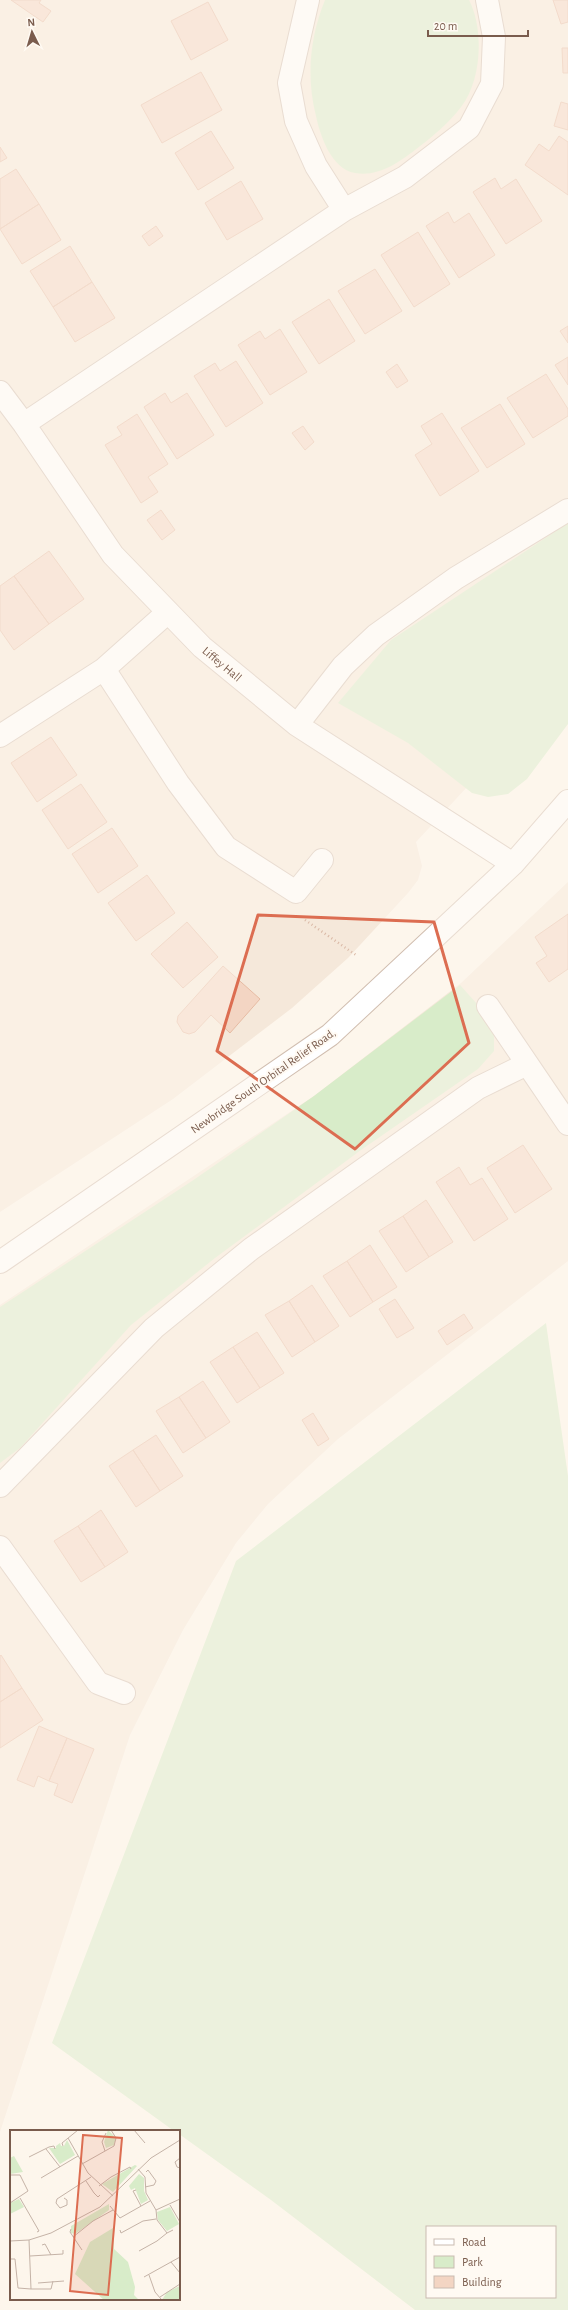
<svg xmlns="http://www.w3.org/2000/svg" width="568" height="2310" viewBox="0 0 568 2310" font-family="'Alegreya Sans',sans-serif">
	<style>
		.residential { fill: #f5e8da }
		.green { fill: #d8ecc9; fill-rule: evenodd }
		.building { fill: #f3d5c3; stroke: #e6bba3 }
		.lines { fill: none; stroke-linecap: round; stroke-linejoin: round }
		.minor-casing { stroke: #d1beb0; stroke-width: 24 }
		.path { stroke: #d9b8a5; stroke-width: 2.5; stroke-dasharray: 1 3; stroke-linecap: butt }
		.minor { stroke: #fff; stroke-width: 22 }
		.marked { fill: none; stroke: #dc6d51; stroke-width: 3; stroke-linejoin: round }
		.labels { text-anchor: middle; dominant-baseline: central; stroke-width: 4; stroke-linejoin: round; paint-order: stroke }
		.street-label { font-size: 12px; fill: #7a5c4d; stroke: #fffaf3 }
		.inset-road { fill: none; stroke: #c5b3a7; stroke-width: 1 }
		.view { fill: #dc6d51; fill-opacity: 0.15; stroke: #dc6d51; stroke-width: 2 }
		.inset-edge { fill: none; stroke: #7a5c4d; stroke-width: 2 }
	</style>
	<rect width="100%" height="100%" fill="#fdf6ec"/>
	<!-- residential -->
	<path class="residential" d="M0,0H568V718L468,786L416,842L422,866L418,880L408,893L348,958L292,1008L173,1099L0,1212Z
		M568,882V1261L338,1439L268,1504L236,1543L183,1630L130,1735L0,2132V1305L314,1096L461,983Z"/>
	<!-- green -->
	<path class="green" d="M325,0H469C484,29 482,80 461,107C449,123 431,138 415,150C398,163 378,177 355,173C331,169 320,135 316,116C306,77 310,37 325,0Z
		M568,523V724L527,779L508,794L488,797L472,793L408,743L338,703L391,640Z
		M460,985L478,1005L494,1032V1051L478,1069L361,1150L215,1258L131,1325L20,1448L0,1463V1307L192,1181L314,1096Z
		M546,1323L568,1476V2310H415L271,2200L179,2134V2131H174L52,2043L236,1561ZM427,2227H555V2297H427Z"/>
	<!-- building -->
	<path class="building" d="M11,0H41L39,3L51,11L43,22Z
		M553,0H568V22L561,24Z
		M208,2L228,40L191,60L171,21Z
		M562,48H568V73H563Z
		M201,72L222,110L162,143L141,105Z
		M561,102L568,104V130L554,126Z
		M211,131L234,168L198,190L175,153Z
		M559,136L568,142V195L525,165L539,144L549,151Z
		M0,147L7,158L0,162Z
		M16,169L39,204L0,229V179Z
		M495,178L501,189L516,179L542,221L506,244L473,192Z
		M241,181L263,219L227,240L205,203Z
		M39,204L61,240L22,264L0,229Z
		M448,212L454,223L469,213L495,255L459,278L426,226Z
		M156,226L163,236L149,246L142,236Z
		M418,232L450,284L414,307L381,255Z
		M70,246L92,282L53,307L30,271Z
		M375,269L402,311L365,334L338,291Z
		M92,282L115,318L75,342L53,307Z
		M329,299L355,341L319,364L292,322Z
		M568,326V343L560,331Z
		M280,329L307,372L270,395L238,345L260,331L265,339Z
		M568,357V385L555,365Z
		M236,361L263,403L226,427L194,376L215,363L220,371Z
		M397,364L408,381L397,388L386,372Z
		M546,374L568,409V416L533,438L507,398Z
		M165,393L171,403L187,393L214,435L177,459L144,407Z
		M500,404L525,444L487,468L461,428Z
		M442,413L479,471L440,496L415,455L432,444L421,426Z
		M137,414L168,464L148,477L158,492L141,503L105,445L122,435L117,427Z
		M303,426L314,442L305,450L292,433Z
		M161,510L175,530L162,540L147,520Z
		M49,551L84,599L49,624L14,576Z
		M14,576L49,624L14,650L0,630V586Z
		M51,737L77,775L37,802L11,763Z
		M81,784L107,822L68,849L42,810Z
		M112,828L138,866L98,893L72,854Z
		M147,875L175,913L136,941L108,903Z
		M568,914V969L549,982L536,963L547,956L535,937Z
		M187,922L218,957L183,988L151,954Z
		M223,966L260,999L230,1033L211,1015L195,1032L189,1034L183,1032L177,1022L178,1016Z
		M523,1145L552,1189L515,1213L487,1168Z
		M459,1167L470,1185L482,1178L508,1219L474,1241L436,1182Z
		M426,1200L453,1242L429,1257L403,1216Z
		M403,1216L429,1257L406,1272L379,1231Z
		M370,1245L397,1287L373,1302L347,1261Z
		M347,1261L373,1302L350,1317L323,1276Z
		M312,1285L339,1326L315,1342L289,1301Z
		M395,1299L414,1328L397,1338L379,1309Z
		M289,1301L315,1342L292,1357L265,1315Z
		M464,1314L473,1328L447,1345L438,1331Z
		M257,1332L284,1373L260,1388L233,1347Z
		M233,1347L260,1388L237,1403L210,1362Z
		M203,1381L230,1422L206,1438L179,1397Z
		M179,1397L206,1438L183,1453L156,1411Z
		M313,1413L329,1439L318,1446L302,1420Z
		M156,1435L183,1476L160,1491L133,1450Z
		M133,1450L160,1491L136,1507L109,1466Z
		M101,1510L128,1552L105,1567L78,1526Z
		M78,1526L105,1567L81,1582L54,1541Z
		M1,1655L22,1688L0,1702V1656Z
		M22,1688L43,1720L0,1748V1702Z
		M39,1726L67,1738L49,1781L38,1776L34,1787L17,1780Z
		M67,1738L94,1749L72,1803L54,1795L58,1784L49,1781Z"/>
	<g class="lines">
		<defs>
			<path id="minor" d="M308,0L289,83L296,121L316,166L344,210
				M0,392L24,424L113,555L202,647L297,725L513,864
				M24,424L344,210L405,177L469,128L492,84L494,37L487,0
				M104,669L178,783L226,847L296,892L322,860
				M297,725L343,666L376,635L456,578L568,510
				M0,736L104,669L168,612
				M488,1006L568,1124
				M0,1262L330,1035L513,864L568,801
				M0,1486L154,1328L251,1249L478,1088L527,1064
				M0,1547L98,1683L124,1693"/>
		</defs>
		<!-- minor casing -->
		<use href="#minor" class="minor-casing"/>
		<!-- path -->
		<path class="path" d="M305,920L356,955"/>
		<!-- minor -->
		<use href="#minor" class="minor"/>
	</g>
	<!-- marked area -->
	<path d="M0 0H568V2310H0ZM258,915L434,922L469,1043L355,1149L217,1051Z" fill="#fdf6ec" fill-opacity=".55" fill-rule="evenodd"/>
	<path class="marked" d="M258,915L434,922L469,1043L355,1149L217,1051Z"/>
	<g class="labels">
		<!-- street labels -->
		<g class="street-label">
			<text transform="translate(222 664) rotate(40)">Liffey Hall</text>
			<text transform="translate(263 1081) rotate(-35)">Newbridge South Orbital Relief Road,</text>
		</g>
	</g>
	<!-- overview -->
	<g transform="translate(10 2130)">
		<rect width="170" height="170" fill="#fdf6ec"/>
		<path d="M98,0L106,8L104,15L96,18L94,12ZM57,10L65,25L50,34L39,18H46V16L50,13L51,16H54ZM4,26L13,42L0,44V28ZM125,35L127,36L103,62L92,54ZM129,44L134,48V61L138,70L131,74L125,58L121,60L119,56ZM9,69L14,77L0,84V73ZM99,74V80L65,104L61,103V96ZM160,77L169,94L157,101L148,90L147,82ZM103,98L104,119L118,132L125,157L124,165L129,170H94L65,144L80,112ZM170,156V170H152L157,162Z" fill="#d8ecc9"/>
		<path class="inset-road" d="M124,0L135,13M58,8L78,43L103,66M53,16L52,13L68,0M36,19L50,37M95,21L92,12L96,3M19,27L39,17L44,16L45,19M170,28L165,32L167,37L170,38M72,34L104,16L106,8L101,0M128,39L135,47L136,63L146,80L147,90L157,103L163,100M0,45H10L18,61L0,73M31,48L68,26M76,51L84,63L88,67L90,65M89,56L101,47L120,37L121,39M135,57L144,55L146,51L138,40L136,42M126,60L123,61L131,76M10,68L29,101L27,102M54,68L57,70V75L50,78L46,73L47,69L81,47M160,75L170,92M100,76L110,88L140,71M146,80L170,69M61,99L60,102L72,120M110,100L111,103L133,91L146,89M63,107L83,91L103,80M0,111L19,110L41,103L90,77L141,28L170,10M32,115L35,114L41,125M129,121L147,111L157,103M20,126L53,124V120M0,129H5L8,158L21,159L19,110M161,132L170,143M139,145L145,162L151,169M134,147L170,127M28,153L54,151M21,159H41L43,151M150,167L170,154"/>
		<path class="view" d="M73,5L112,8L98,165L60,161Z"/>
		<rect width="170" height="170" class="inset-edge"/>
	</g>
	<!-- legend -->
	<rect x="426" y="2226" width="130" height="72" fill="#fffaf3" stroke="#cabbb1"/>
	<rect x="434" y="2239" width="20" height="6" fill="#ffffff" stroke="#cabbb1"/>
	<text x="462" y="2246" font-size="12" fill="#7a5c4d">Road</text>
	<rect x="434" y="2256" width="20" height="12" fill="#d8ecc9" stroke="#cabbb1"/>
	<text x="462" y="2266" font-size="12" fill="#7a5c4d">Park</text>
	<rect x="434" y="2276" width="20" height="12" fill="#f3d5c3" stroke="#cabbb1"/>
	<text x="462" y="2286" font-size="12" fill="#7a5c4d">Building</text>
	<!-- north arrow -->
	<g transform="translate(32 32) rotate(355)" stroke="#fffaf3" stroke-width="3" paint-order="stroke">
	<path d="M0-3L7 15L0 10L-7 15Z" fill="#7a5c4d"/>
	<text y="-6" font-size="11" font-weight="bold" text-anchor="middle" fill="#7a5c4d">N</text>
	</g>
	<!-- scale -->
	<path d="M428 30v6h100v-6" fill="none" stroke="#7a5c4d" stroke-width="2"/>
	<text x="434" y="30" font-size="12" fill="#7a5c4d" stroke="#fffaf3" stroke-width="3" paint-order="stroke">20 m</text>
</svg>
